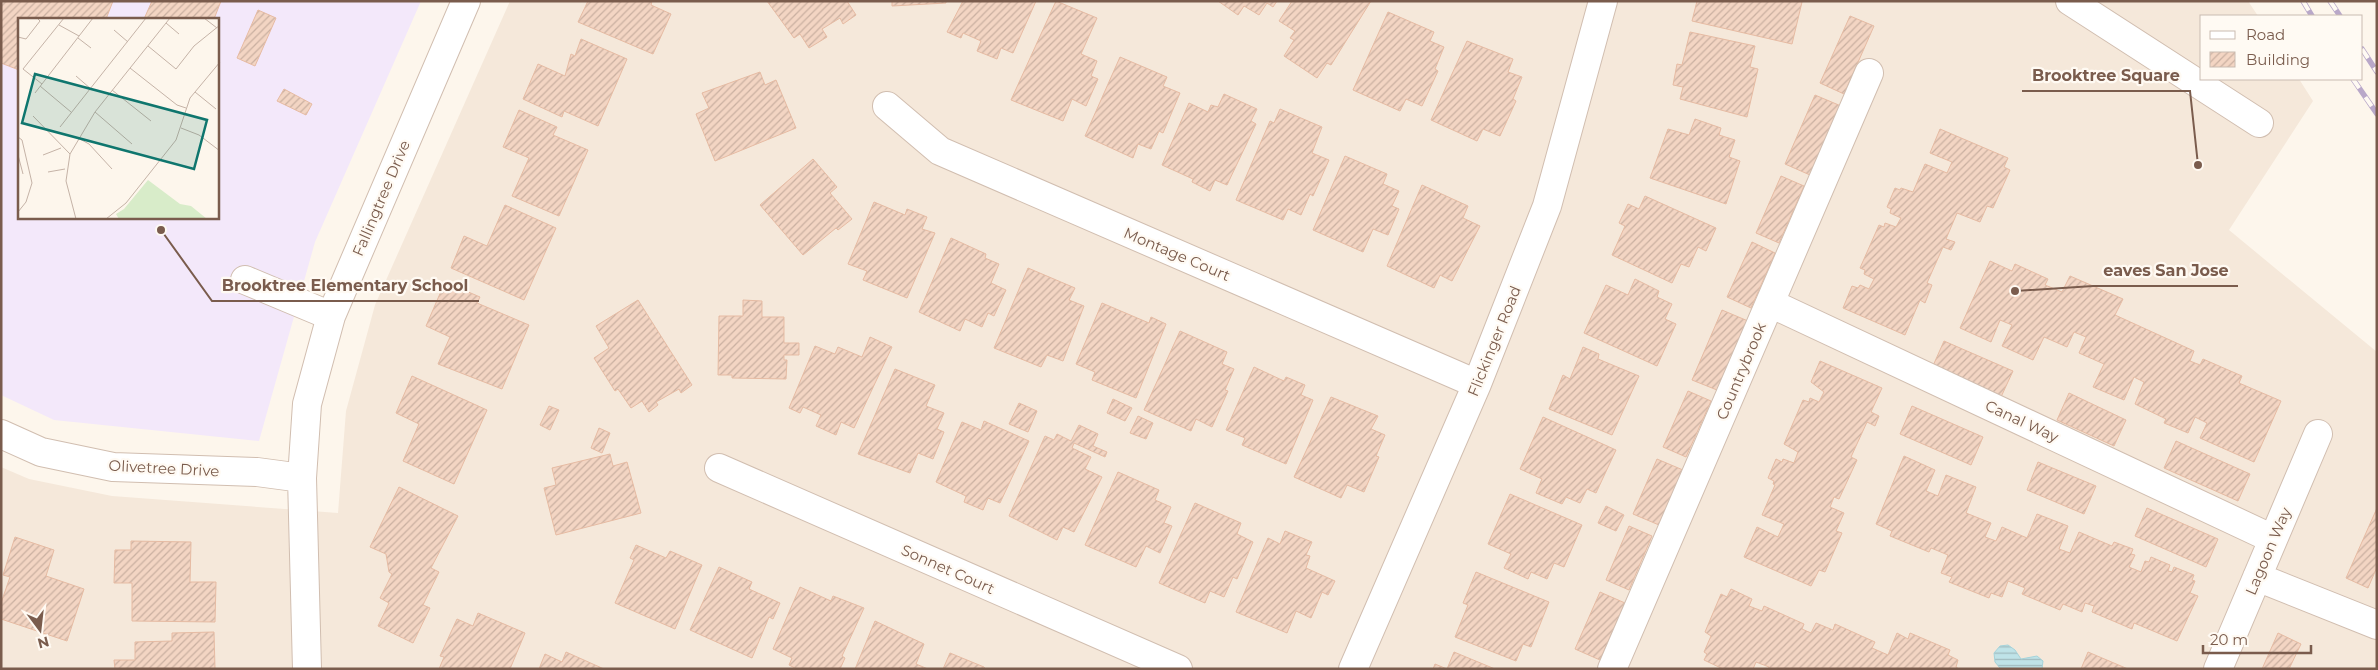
<svg xmlns="http://www.w3.org/2000/svg" width="2378" height="670" viewBox="0 0 2378 670" font-family="Montserrat,sans-serif">
	<style>
		.residential { fill: #f5e8da }
		.education { fill: #f3e8fa; fill-rule: evenodd }
		.water { fill: url(#water-rules); stroke: #a5d3da }
		.building { fill: url(#building-hatch); stroke: #e6bba3 }
		.lines { fill: none; stroke-linecap: round; stroke-linejoin: round }
		.minor-casing { stroke: #d1beb0; stroke-width: 30 }
		.minor { stroke: #fff; stroke-width: 28 }
		.rail-casing { stroke: #b9a8c9; stroke-width: 5.5 }
		.rail { stroke: #fffaf3; stroke-width: 4; stroke-dasharray: 11; stroke-linecap: butt }
		.labels { text-anchor: middle; dominant-baseline: central; stroke-width: 4.5; stroke-linejoin: round; paint-order: stroke }
		.street-label { font-size: 15px; fill: #7a5c4d; stroke: #fffaf3 }
		.inset-road { fill: none; stroke: #c5b3a7; stroke-width: 1 }
		.view { fill: #0f766e; fill-opacity: 0.15; stroke: #0f766e; stroke-width: 2.5 }
		.inset-edge { fill: none; stroke: #7a5c4d; stroke-width: 2.5 }
		.leader { fill: none; stroke: #7a5c4d; stroke-width: 2 }
		.callout-dot { fill: #7a5c4d; stroke: #fffaf3; stroke-width: 2 }
		.callout-label { font-size: 16px; text-anchor: middle; font-weight: bold; fill: #7a5c4d; stroke: #fffaf3; stroke-width: 4.5; stroke-linejoin: round; paint-order: stroke }
	</style>
	<defs>
		<pattern id="water-rules" width="6" height="5" patternUnits="userSpaceOnUse" patternTransform="scale(1.25)"><rect width="6" height="5" fill="#bfe3e8"/><path d="M0 2.5h6" fill="none" stroke="#a0bbbe"/></pattern>
		<pattern id="building-hatch" width="6" height="6" patternUnits="userSpaceOnUse" patternTransform="scale(1.25)"><rect width="6" height="6" fill="#f3d5c3"/><path d="M-1 1l2-2M0 6l6-6M5 7l2-2" fill="none" stroke="#cab0a1"/></pattern>
	</defs>
	<rect width="100%" height="100%" fill="#fdf6ec"/>
	<!-- residential -->
	<path class="residential" d="M510,1H2248L2258,16H2202V79H2299L2313,101L2229,230L2377,352V669H1V467L29,479L112,496L338,513L346,411L375,305Z"/>
	<!-- education -->
	<path class="education" d="M1,1H421L315,242L259,441L54,420L1,395ZM19,19H218V218H19Z"/>
	<!-- water -->
	<path class="water" d="M2008,645L2015,650L2021,659L2037,656L2043,661L2042,669L2000,668L1995,662L1994,653L2000,646Z"/>
	<!-- building -->
	<path class="building" d="M1,1H113L106,19H19V70L1,63Z
		M152,1H221L214,19H144Z
		M588,1H652L651,5L671,14L653,54L578,22Z
		M767,1H847L856,15L843,24L840,18L822,29L827,37L809,48L800,34L794,38Z
		M892,1H946V3L892,6Z
		M963,1H1036L1013,53L1001,48L997,59L977,51L981,41L963,33L961,38L947,32Z
		M1056,1L1097,18L1081,54L1097,61L1091,76L1098,79L1086,106L1072,99L1063,121L1011,100Z
		M1218,1H1277L1273,7L1267,3L1259,15L1244,6L1238,15Z
		M1292,1H1371L1331,65L1327,63L1317,78L1284,56L1294,40L1290,38L1295,31L1279,21Z
		M1697,1H1800L1802,2L1792,44L1692,21Z
		M258,10L276,18L255,66L237,58Z
		M1388,12L1434,32L1430,41L1444,47L1435,69L1438,71L1422,106L1406,99L1400,111L1353,90Z
		M1850,16L1874,26L1844,94L1820,83Z
		M1690,32L1755,46L1750,67L1758,69L1747,117L1680,99L1683,87L1673,85L1677,64L1682,65Z
		M581,39L627,59L598,126L564,111L562,117L523,99L538,64L565,76L571,54L575,56Z
		M1467,41L1513,59L1508,72L1522,77L1513,99L1516,101L1500,136L1483,129L1477,141L1431,120Z
		M1120,57L1167,77L1163,86L1180,93L1163,133L1159,131L1151,149L1138,144L1133,158L1085,136Z
		M760,72L765,85L776,80L796,128L715,161L696,114L709,108L702,93Z
		M284,89L312,104L306,115L277,101Z
		M1224,94L1257,109L1251,121L1256,124L1227,185L1215,180L1210,191L1192,182L1193,179L1162,165L1189,103L1208,112L1211,105L1218,107Z
		M1815,95L1841,106L1810,175L1785,164Z
		M1280,109L1322,127L1312,153L1329,160L1313,196L1310,194L1301,215L1288,209L1283,220L1236,200L1270,121L1274,123Z
		M519,110L557,127L553,135L588,150L559,216L512,196L529,158L503,147Z
		M1695,119L1721,128L1719,135L1735,140L1729,157L1740,161L1726,204L1650,178L1668,129L1689,135Z
		M1940,129L2008,158L2004,167L2010,170L1993,208L1987,206L1980,222L1957,213L1946,239L1955,242L1951,250L1943,247L1927,283L1932,285L1925,303L1920,300L1905,335L1843,308L1852,286L1858,288L1860,285L1869,289L1874,279L1864,274L1865,270L1860,268L1879,225L1884,227L1885,223L1896,227L1901,218L1890,213L1891,209L1887,207L1895,188L1900,190L1901,188L1913,192L1925,164L1947,173L1952,162L1930,153Z
		M1345,156L1387,174L1383,184L1399,191L1392,206L1399,209L1388,235L1373,229L1363,252L1313,230Z
		M813,159L837,187L830,193L852,219L838,230L836,228L803,255L760,205Z
		M1781,176L1804,186L1779,243L1756,233Z
		M1422,185L1468,206L1463,218L1480,226L1452,281L1440,275L1434,288L1387,266Z
		M1645,196L1716,228L1706,251L1698,247L1689,267L1681,264L1672,283L1612,255L1625,226L1619,223L1628,204L1639,209Z
		M874,202L905,215L907,209L927,217L922,229L935,233L907,298L863,280L867,271L848,264Z
		M505,205L556,228L524,300L451,268L464,236L487,246Z
		M951,238L986,254L985,258L999,264L991,283L1006,290L994,316L988,313L982,327L965,319L960,331L919,312Z
		M1752,242L1775,253L1751,308L1727,297Z
		M1990,261L2012,271L2015,264L2048,279L2045,285L2062,292L2070,276L2123,299L2115,315L2194,351L2190,361L2200,365L2203,359L2242,376L2239,383L2281,401L2254,462L2200,438L2207,423L2195,417L2188,433L2164,423L2166,419L2135,404L2144,382L2134,377L2124,400L2093,387L2104,364L2079,353L2086,337L2074,332L2067,347L2044,337L2033,360L2002,346L2012,325L2000,320L1991,342L1960,328Z
		M1028,268L1075,288L1069,300L1084,306L1063,361L1047,355L1041,367L994,348Z
		M1635,279L1659,291L1657,297L1672,304L1665,319L1676,324L1657,366L1584,333L1606,285L1628,295Z
		M445,282L480,297L477,303L529,325L502,389L438,364L450,337L426,326Z
		M638,300L692,385L681,393L679,389L656,402L658,405L649,412L642,401L631,408L618,389L615,391L594,358L609,348L596,326Z
		M743,300L762,301V317H784V343H799V355H784V360H787L786,379L732,378V375H718L719,316H743Z
		M1102,303L1149,323L1151,317L1166,324L1136,398L1092,380L1095,372L1076,364Z
		M1722,310L1748,321L1717,390L1692,380Z
		M1180,331L1227,352L1222,364L1234,369L1225,390L1228,391L1212,427L1196,419L1191,431L1144,410Z
		M870,337L892,347L854,428L841,422L836,435L816,426L821,415L803,407L800,413L789,408L815,346L835,354L838,347L862,357Z
		M1944,341L2013,371L2001,397L1932,368Z
		M1583,347L1599,354L1598,359L1639,376L1612,435L1549,409L1563,375L1570,379Z
		M1820,361L1882,388L1871,412L1879,416L1875,426L1867,422L1851,457L1857,460L1839,499L1834,497L1830,507L1844,513L1836,531L1842,533L1825,572L1819,570L1811,586L1744,557L1757,527L1778,537L1784,524L1762,515L1775,485L1773,484L1774,481L1768,478L1776,459L1782,462L1783,459L1794,463L1798,452L1784,444L1803,400L1809,402L1810,398L1819,402L1824,392L1811,382Z
		M1254,367L1284,381L1286,377L1305,385L1301,395L1313,400L1286,464L1242,445L1245,438L1226,430Z
		M895,369L935,385L926,406L944,413L937,429L944,432L933,459L918,453L910,473L858,454Z
		M412,376L487,410L454,484L403,461L419,424L396,413Z
		M1688,391L1711,401L1686,457L1663,447Z
		M2069,393L2126,420L2114,446L2057,420Z
		M1331,397L1378,416L1371,429L1385,435L1376,456L1379,457L1364,492L1347,485L1341,498L1294,477Z
		M1113,399L1132,408L1125,421L1107,413Z
		M1019,403L1037,411L1028,432L1009,424Z
		M549,406L559,410L550,430L540,425Z
		M1912,406L1983,437L1971,465L1900,434Z
		M1138,416L1153,423L1146,439L1130,433Z
		M1543,417L1616,450L1596,493L1587,489L1580,503L1566,497L1562,504L1536,493L1542,479L1520,469Z
		M984,421L1029,441L1000,503L988,498L983,510L964,502L966,496L936,482L962,422L981,430Z
		M1079,425L1098,434L1093,446L1107,452L1105,457L1074,443L1072,448L1091,457L1085,469L1102,477L1074,532L1063,527L1057,540L1009,516L1045,436L1054,440L1057,434L1071,441Z
		M599,428L610,433L602,453L591,448Z
		M2176,441L2250,474L2238,501L2164,468Z
		M610,454L613,466L627,462L641,513L556,535L544,488L556,485L552,468Z
		M1904,456L1935,470L1926,491L1938,496L1946,475L1976,487L1966,513L1991,523L1985,537L1996,541L2002,527L2027,538L2037,514L2068,526L2059,549L2070,553L2079,532L2112,546L2114,542L2133,549L2131,554L2135,555L2129,567L2141,572L2145,561L2149,562L2151,557L2170,565L2168,571L2172,572L2174,567L2194,575L2192,580L2195,581L2190,593L2198,596L2177,641L2134,623L2132,629L2092,612L2094,606L2085,603L2082,612L2063,604L2060,610L2022,594L2025,588L2008,581L2002,597L1991,593L1989,598L1949,582L1952,577L1941,573L1948,555L1931,548L1929,552L1890,536L1892,531L1876,524Z
		M1657,459L1683,470L1659,525L1633,514Z
		M2038,462L2096,486L2084,514L2027,490Z
		M1118,472L1159,490L1155,500L1171,507L1164,523L1172,526L1160,553L1146,546L1136,567L1085,545Z
		M399,487L458,516L431,568L439,572L423,605L430,608L413,643L378,626L389,603L380,598L392,574L389,572L386,554L370,547Z
		M1510,494L1582,525L1564,567L1554,563L1547,579L1531,572L1528,579L1504,568L1511,554L1488,544Z
		M1195,503L1241,523L1237,534L1253,542L1237,579L1233,577L1224,597L1210,591L1205,603L1159,583Z
		M1606,506L1624,515L1616,531L1598,523Z
		M2147,508L2218,539L2206,567L2135,536Z
		M2377,508V567L2368,588L2346,578Z
		M1629,526L1652,536L1629,590L1606,580Z
		M1285,531L1312,542L1306,555L1310,556L1306,568L1335,581L1328,595L1322,592L1311,618L1296,611L1287,633L1236,612L1268,538L1280,544Z
		M15,537L54,550L46,576L84,589L67,641L1,619V603L10,577L3,575Z
		M131,541L191,542L190,582H216L215,622L132,621V583H114L115,550H131Z
		M636,545L666,558L670,551L702,565L675,629L615,603L634,560L630,558Z
		M719,567L752,582L749,589L780,603L773,619L769,617L752,658L690,630Z
		M1476,572L1549,602L1531,647L1523,644L1516,661L1455,637L1468,605L1463,603Z
		M800,587L831,601L833,596L864,608L842,656L845,658L840,669H797L789,665L792,658L773,649Z
		M1731,589L1752,599L1749,606L1762,611L1764,606L1804,624L1802,629L1811,633L1816,623L1833,630L1835,624L1875,642L1872,648L1888,655L1897,633L1908,639L1910,633L1950,650L1948,655L1958,660L1956,667L1959,669H1768L1769,667L1756,662L1753,669H1723L1704,660L1707,654L1704,652L1711,636L1705,632L1721,594L1727,597Z
		M1600,592L1625,603L1600,660L1575,649Z
		M478,613L525,633L510,669H439L444,657L440,656L457,619L473,626Z
		M875,621L924,644L916,664L928,669H855Z
		M214,632L215,669H115L114,660H135V642L172,641V633Z
		M2278,633L2301,644L2289,669H2262Z
		M566,652L604,669H539L545,654L562,662Z
		M1454,652L1495,669H1433L1435,664L1447,669Z
		M2088,652L2128,669H2081Z
		M950,653L984,667L986,669H943Z"/>
	<g class="lines">
		<defs>
			<path id="minor" d="M2070,1L2259,123
				M887,106L940,151L1477,384
				M245,280L331,316
				M1770,303L2273,539
				M1,434L41,452L113,467L257,472L302,478
				M719,468L1178,669
				M2257,577L2377,625
				M307,669L302,478L307,404L331,316L466,1
				M1353,669L1477,384L1547,206L1603,1
				M1612,669L1869,73
				M2218,669L2318,434"/>
		</defs>
		<!-- minor casing -->
		<use href="#minor" class="minor-casing"/>
		<!-- minor -->
		<use href="#minor" class="minor"/>
		<defs>
			<path id="rail" d="M2303,1L2312,16
				M2330,1L2340,16
				M2362,49L2377,72
				M2353,79L2377,114"/>
		</defs>
		<!-- rail casing -->
		<use href="#rail" class="rail-casing"/>
		<!-- rail -->
		<use href="#rail" class="rail"/>
	</g>
	<g class="labels">
		<!-- street labels -->
		<g class="street-label">
			<text transform="translate(381 198) rotate(-67)">Fallingtree Drive</text>
			<text transform="translate(1177 254) rotate(23)">Montage Court</text>
			<text transform="translate(1494 341) rotate(-68)">Flickinger Road</text>
			<text transform="translate(1741 371) rotate(-67)">Countrybrook</text>
			<text transform="translate(2022 421) rotate(25)">Canal Way</text>
			<text transform="translate(164 468) rotate(3)">Olivetree Drive</text>
			<text transform="translate(2268 551) rotate(-67)">Lagoon Way</text>
			<text transform="translate(948 569) rotate(24)">Sonnet Court</text>
		</g>
	</g>
	<!-- overview -->
	<g transform="translate(18 18)">
		<rect width="201" height="201" fill="#fdf6ec"/>
		<path d="M130,162L162,186L173,188L189,201H101L98,196L106,191Z" fill="#d8ecc9"/>
		<path class="inset-road" d="M186,0L199,10M148,5L161,16M41,7L61,18M96,12L110,24M0,19L8,21L22,3L19,0M60,20L73,30M130,28L158,51L176,28L202,7M112,50L159,87L168,90M58,58L73,71M24,66L5,51L46,0M22,68L53,94M94,72L133,103M177,74L198,91M17,75L75,0M77,94L114,126M15,98L52,136M42,109L128,0M163,110L181,117L202,133M0,119L4,122L14,165L8,184L0,194M60,120L71,126L94,151M0,137L5,156M25,137L43,130M30,154L47,151M58,201L48,163L52,136L77,94L152,0M88,201L108,185L158,122L172,80L202,44"/>
		<path class="view" d="M17,56L189,102L176,151L4,105Z"/>
		<rect width="201" height="201" class="inset-edge"/>
	</g>
	<!-- callouts -->
	<path class="leader" d="M2198 165L2190 91H2022M2015 291L2093 286H2238M161 230L212 301H479"/>
	<g class="callout-dot">
		<circle cx="2198" cy="165" r="5"/>
		<circle cx="2015" cy="291" r="5"/>
		<circle cx="161" cy="230" r="5"/>
	</g>
	<g class="callout-label">
		<text x="2106" y="81">Brooktree Square</text>
		<text x="2166" y="276">eaves San Jose</text>
		<text x="345" y="291">Brooktree Elementary School</text>
	</g>
	<!-- border -->
	<rect width="2378" height="670" fill="none" stroke="#7a5c4d" stroke-width="5"/>
	<!-- legend -->
	<rect x="2200" y="15" width="162" height="65" fill="#fffaf3" stroke="#cabbb1"/>
	<rect x="2210" y="31" width="25" height="8" fill="#ffffff" stroke="#cabbb1"/>
	<text x="2246" y="40" font-size="15" fill="#7a5c4d">Road</text>
	<rect x="2210" y="52" width="25" height="15" fill="url(#building-hatch)" stroke="#cabbb1"/>
	<text x="2246" y="65" font-size="15" fill="#7a5c4d">Building</text>
	<!-- north arrow -->
	<g transform="translate(40 630) rotate(165)" stroke="#fffaf3" stroke-width="4" paint-order="stroke">
	<path d="M0-4L9 19L0 12L-9 19Z" fill="#7a5c4d"/>
	<text y="-8" font-size="14" font-weight="bold" text-anchor="middle" fill="#7a5c4d">N</text>
	</g>
	<!-- scale -->
	<path d="M2203 645v8h108v-8" fill="none" stroke="#7a5c4d" stroke-width="2.5"/>
	<text x="2210" y="645" font-size="15" fill="#7a5c4d" stroke="#fffaf3" stroke-width="4" paint-order="stroke">20 m</text>
</svg>
